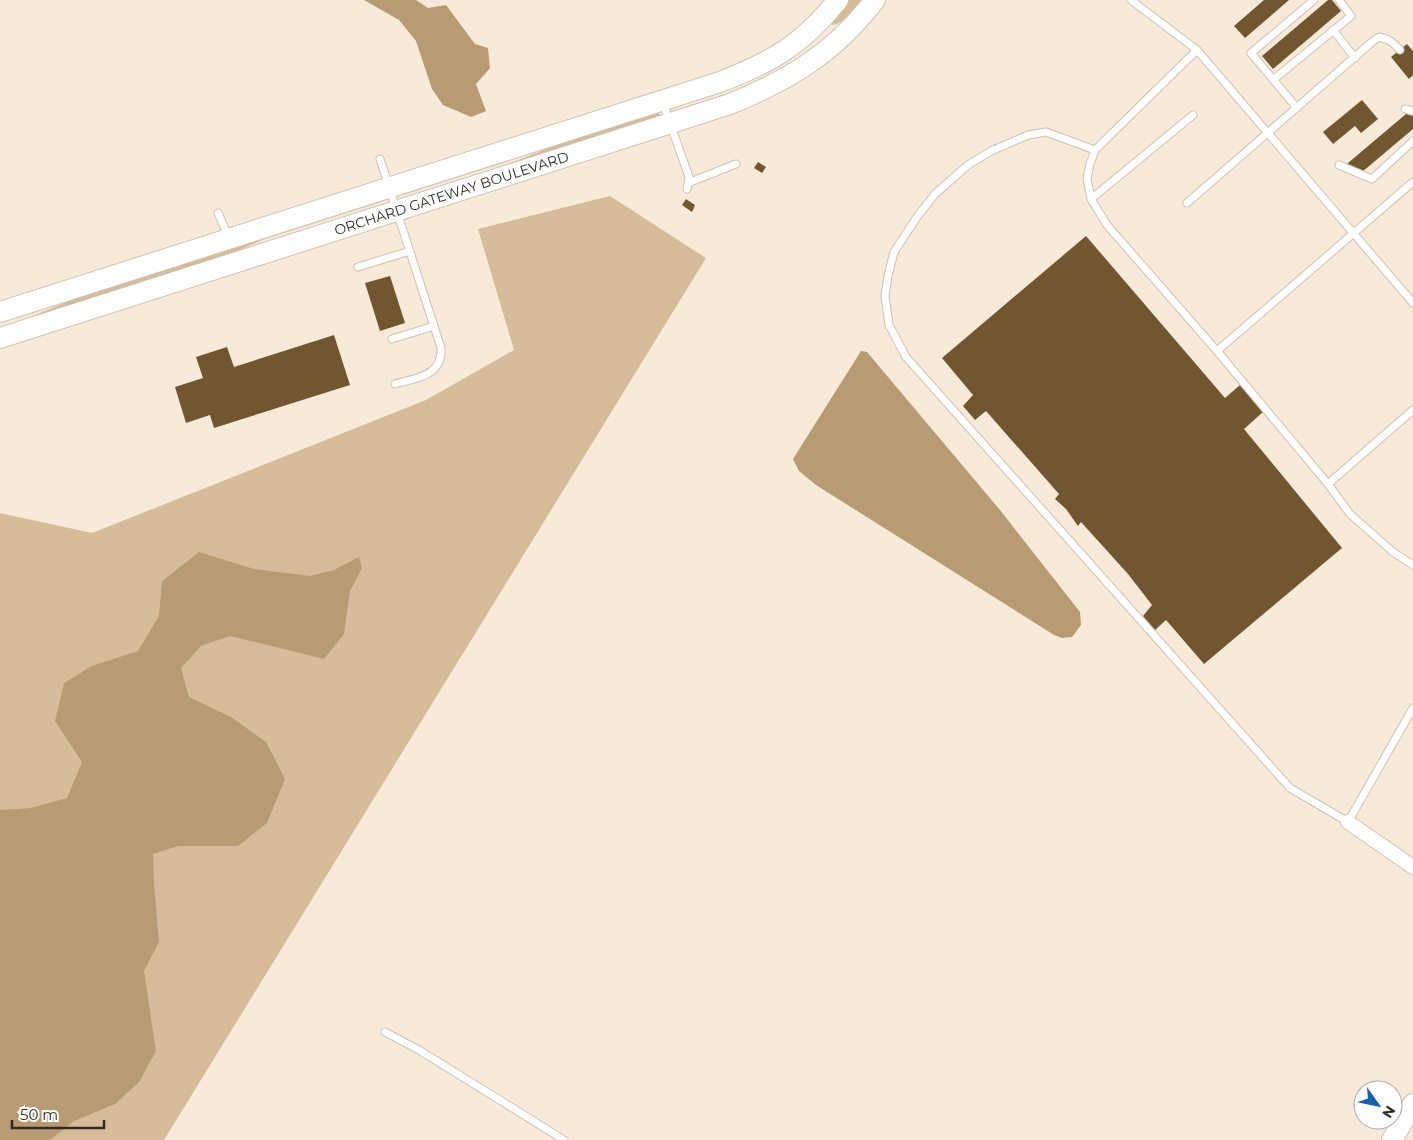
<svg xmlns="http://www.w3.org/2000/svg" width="1413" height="1140" viewBox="0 0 1413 1140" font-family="Montserrat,sans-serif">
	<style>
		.green { fill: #d6bc99 }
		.water { fill: #b99b73 }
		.building { fill: #715630 }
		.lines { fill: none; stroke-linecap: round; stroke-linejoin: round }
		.lane-casing { stroke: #cfc2b2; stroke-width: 9 }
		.street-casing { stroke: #cfc2b2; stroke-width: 16 }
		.secondary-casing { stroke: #cfc2b2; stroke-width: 22 }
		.lane { stroke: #fff; stroke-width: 7 }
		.street { stroke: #fff; stroke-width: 14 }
		.secondary { stroke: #fff; stroke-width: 20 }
		.labels { text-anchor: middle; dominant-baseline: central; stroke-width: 5; stroke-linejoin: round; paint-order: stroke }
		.street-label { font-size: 14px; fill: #302b25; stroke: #fff }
	</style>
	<rect width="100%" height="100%" fill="#f7ead9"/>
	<!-- green -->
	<path class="green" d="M848,0H865L845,21L833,25L830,24Z
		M659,111L660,118L510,166L509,164L583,134Z
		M610,196L706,258L164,1140H0V513L92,533L426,400L514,350L478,229Z
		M268,234L269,237L209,263L34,319L33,316L95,290Z"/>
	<!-- water -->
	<path class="water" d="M364,0H416L428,8L446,5L475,44L488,48L490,68L476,84L486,111L471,117L443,105L432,89L416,41L399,20Z
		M861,351L867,352L1000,510L1080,612L1081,625L1072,637L1062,638L1054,635L816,485L799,471L793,459Z
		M199,552L254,569L310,576L334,570L359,557L362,568L350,591L344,634L324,659L230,636L201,646L181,668L189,697L231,717L266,742L285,779L267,823L238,846H178L153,854L154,883L159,942L144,971L156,1051L139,1082L115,1104L74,1121L50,1140H0V810L31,808L67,798L82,762L55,721L64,683L92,666L138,651L159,616L162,581Z"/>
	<!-- building -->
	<path class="building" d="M1264,0H1289L1245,38L1234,26Z
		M1328,0H1332L1341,11L1273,69L1262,56Z
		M1407,44L1413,51V75L1409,79L1391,57Z
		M1362,100L1378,119L1361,133L1355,126L1333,144L1323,132Z
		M1406,114L1413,116V129L1362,172L1349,168L1348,163Z
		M758,162L766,167L762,173L754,168Z
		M686,199L695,205L692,212L682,205Z
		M1086,236L1225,398L1240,385L1263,412L1244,429L1342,548L1204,664L1166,620L1155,630L1143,616L1152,605L1128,574L1081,522L1078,526L1066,509L1055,499L1059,494L986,411L975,420L963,406L973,395L942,358Z
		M390,276L405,323L380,331L365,283Z
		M334,335L350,385L214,428L210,415L186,423L175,387L203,378L196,357L227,347L234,367Z"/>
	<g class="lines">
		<defs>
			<path id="lane" d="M1131,0L1197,50L1413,303
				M1333,30L1355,58
				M1197,50L1095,150L1090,164L1087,179L1091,199L1107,225L1217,351L1328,484L1350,514L1393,552L1413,565
				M1273,80L1351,16L1339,0
				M663,103L689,177L687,189
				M1297,108L1251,53L1314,0
				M1405,109L1413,111
				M1095,150L1046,132L1028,135L991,151L968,165L935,194L917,217L894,252L888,276L885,296L889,325L906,357L1290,788L1348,822L1413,708
				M380,159L441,348C443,376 416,378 395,384
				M1339,165L1372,179L1413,141
				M688,183L736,164
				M1091,199L1193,115
				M1187,203L1372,42L1379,37C1389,39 1394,43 1400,50
				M218,213L229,238
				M358,267L410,251
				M392,339L434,326
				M1217,351L1413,182
				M1328,484L1413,410
				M385,1032L419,1050L564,1140"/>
			<path id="street" d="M1348,822L1413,867"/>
			<g id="secondary">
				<path d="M0,312L720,82C772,62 803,44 838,0"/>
				<path id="s1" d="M0,338L730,104C791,79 834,53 875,0"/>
				<path d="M1392,1140L1413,1104"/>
			</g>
		</defs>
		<!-- lane casing -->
		<use href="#lane" class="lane-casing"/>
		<!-- street casing -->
		<use href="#street" class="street-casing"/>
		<!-- secondary casing -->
		<use href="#secondary" class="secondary-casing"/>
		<!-- lane -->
		<use href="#lane" class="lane"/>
		<!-- street -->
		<use href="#street" class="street"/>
		<!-- secondary -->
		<use href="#secondary" class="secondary"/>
	</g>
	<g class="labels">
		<!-- street labels -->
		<g class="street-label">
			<text stroke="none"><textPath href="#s1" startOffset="474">ORCHARD GATEWAY BOULEVARD</textPath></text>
		</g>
	</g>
	<!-- north arrow -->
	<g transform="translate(1378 1105) rotate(123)"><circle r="24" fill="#ffffff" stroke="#acaaa8"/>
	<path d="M0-4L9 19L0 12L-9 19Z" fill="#1560af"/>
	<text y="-8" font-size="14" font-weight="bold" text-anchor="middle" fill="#302b25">N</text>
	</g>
	<!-- scale -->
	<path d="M12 1120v8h92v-8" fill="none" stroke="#302b25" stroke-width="2.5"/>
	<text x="20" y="1120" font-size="15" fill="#302b25" stroke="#ffffff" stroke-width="4" paint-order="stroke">50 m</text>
</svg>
